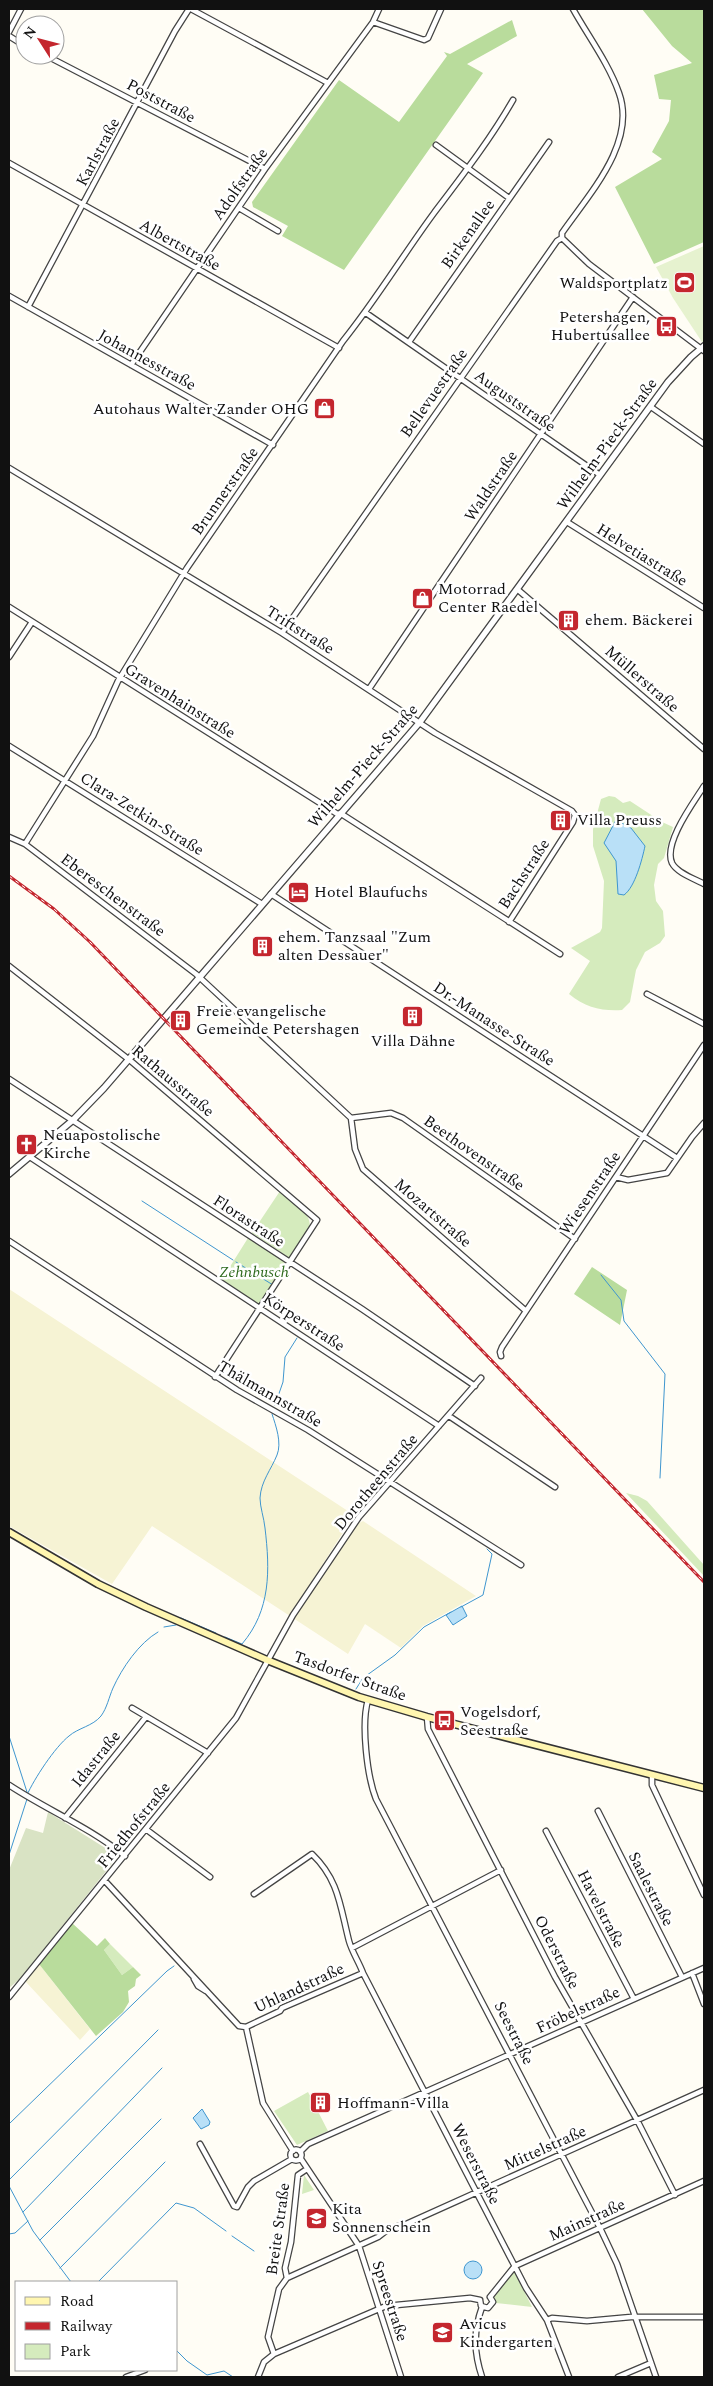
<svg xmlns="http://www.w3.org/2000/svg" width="713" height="2386" viewBox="0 0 713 2386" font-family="Spectral,serif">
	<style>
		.farmland { fill: #f6f3d4 }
		.green { fill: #d5ebbd }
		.forest { fill: #b9dc9c }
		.cemetery { fill: #d9e3c4 }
		.pitch { fill: #e6f2cf }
		.water { fill: #b9e0f7; stroke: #3f96cf }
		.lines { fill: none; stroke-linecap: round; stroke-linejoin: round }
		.stream { stroke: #3f96cf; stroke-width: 1 }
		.minor-casing { stroke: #444; stroke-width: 7 }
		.tertiary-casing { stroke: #444; stroke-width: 8 }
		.secondary-casing { stroke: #333; stroke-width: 9 }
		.minor { stroke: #fff; stroke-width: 4.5 }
		.tertiary { stroke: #fff; stroke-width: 5.5 }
		.secondary { stroke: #fff6b0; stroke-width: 6 }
		.rail-casing { stroke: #c4262e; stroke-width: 3 }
		.rail { stroke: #fff; stroke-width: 1; stroke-dasharray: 4; stroke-linecap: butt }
		.labels { text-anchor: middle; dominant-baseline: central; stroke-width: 5; stroke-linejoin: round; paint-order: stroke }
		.street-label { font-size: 16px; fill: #111; stroke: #fff }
		.poi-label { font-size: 16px; fill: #111; stroke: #fff; text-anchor: start }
		.park-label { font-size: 16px; font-style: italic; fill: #2f6b1f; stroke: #fff }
	</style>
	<rect width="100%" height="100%" fill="#fffdf5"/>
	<!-- farmland -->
	<path class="farmland" d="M9,1289L354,1515L290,1616L152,1526L112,1584L9,1526Z
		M363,1521L476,1596L423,1626L401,1648L365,1624L348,1654L293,1618L357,1524Z
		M39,1964L90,2029L80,2040L25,1981Z"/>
	<!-- green -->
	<path class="green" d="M609,796L615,797L623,803L630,801L662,822L673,827L664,858L658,864L654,885L656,901L663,911L665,936L660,943L645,952L636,970L630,1002L622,1010C601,1011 586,1008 569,994L590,961L571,948L600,932L602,928L604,881L593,846V829L601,799Z
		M280,1191C317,1222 318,1219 291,1259L252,1233Z
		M248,1238L288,1263L260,1306L221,1281Z
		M626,1493L638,1496L647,1501L704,1565V1576Z
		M110,1944L133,1967L122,1975L104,1950Z
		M308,2092L328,2131L297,2145L274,2111Z
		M304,2175L314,2190L302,2194Z
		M514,2271L532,2307L496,2303L494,2297Z"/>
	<!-- forest -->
	<path class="forest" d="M642,9H704V242L654,264L615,187L662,159L652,152L669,121L671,100L659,99L654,75L692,63L672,46Z
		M512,20L517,36L467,64L483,73L344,270L282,236L288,226L253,207L252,202L339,80L399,122L447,56L444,52L450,54Z
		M592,1267L627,1290L620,1325L574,1294Z
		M72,1923L97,1946L105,1938L110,1944L104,1950L122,1975L133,1967L141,1975L136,1979L135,1986L128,1991L129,2002L123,2012L96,2036L39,1964Z"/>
	<!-- cemetery -->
	<path class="cemetery" d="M48,1812L118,1856L21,1978L9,1988V1870L26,1828L43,1833Z"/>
	<!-- pitch -->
	<path class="pitch" d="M704,246V342H702L673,298L656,267Z"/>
	<!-- water -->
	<path class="water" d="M616,820L631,828L645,846C642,860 635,887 624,895L618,894L616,861L604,843Z
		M462,1606L467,1616L453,1625L446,1615Z
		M202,2109L210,2122L209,2125L201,2129L193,2118Z
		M464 2270a9 9 0 1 1 18 0a9 9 0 1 1-18 0Z"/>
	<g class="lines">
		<!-- stream -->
		<path class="stream" d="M142,1201L233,1260
			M236,1262L273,1285
			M601,1275L621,1300L624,1321L665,1374L660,1478
			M275,1405L283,1382L285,1357L297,1338
			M461,1607L483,1595L492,1554L487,1549
			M181,1618L216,1633
			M164,1627L176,1625
			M225,1637L242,1644C271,1610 270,1570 265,1528C264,1518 260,1507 260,1498C261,1481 271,1470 277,1455C282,1443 276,1426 272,1414
			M356,1689L363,1678L395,1655L424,1627L451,1612
			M9,1736L27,1792
			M27,1795C34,1779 55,1747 69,1736C78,1728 93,1726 101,1716C107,1708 109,1697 113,1688C122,1668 139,1643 158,1632
			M9,1855L27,1799
			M9,2124L167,1971L174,1966
			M9,2180L158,2030
			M9,2186L33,2231L71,2282
			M23,2212L162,2068
			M9,2234L15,2233L28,2221
			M232,2236L254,2251
			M40,2240L161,2119
			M60,2268L165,2162
			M98,2282L176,2203L194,2208L226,2231
			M176,2350L187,2361L207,2375L224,2371L233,2377"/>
		<defs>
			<path id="minor" d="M191,9L328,83
				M373,22L424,40L428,38L441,9
				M9,32L21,9
				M9,36L25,46
				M45,55L265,169
				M436,145L509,198
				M9,163L339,348
				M239,208L278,231
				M562,238L589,264L704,351
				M9,296L273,445
				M28,307L175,31L189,9
				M366,313L600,475
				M409,342L549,142
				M131,365L265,169L373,22L379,9
				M651,407L704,444
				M9,468L282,633L435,733L572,811L575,815L573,822L509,922
				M567,522L704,608
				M517,589L704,749
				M9,607L339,815
				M282,633L557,241L562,238V233C589,194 637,143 619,93C609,64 588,36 573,9
				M9,657L32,622
				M369,689L633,297
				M9,746L262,904
				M704,786C694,802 663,843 672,863C677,873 695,879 704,884
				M340,813L560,954
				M9,837L25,844L196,974L351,1118
				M25,844L93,736L118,681L187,568L343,341C376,300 403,255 434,213C462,176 490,140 513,100
				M271,894L677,1158
				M9,966L132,1062L317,1220L215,1377
				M647,994L704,1024
				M9,1079L362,1309L475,1386
				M351,1118L355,1149L363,1169L526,1311
				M351,1118L391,1113L403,1118L575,1239
				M30,1157L439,1426
				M616,1177L628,1180L667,1173L692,1137L704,1123
				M9,1241L237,1390L308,1430L521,1565
				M501,1356L500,1352L502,1347L704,1045
				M449,1416L555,1487
				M368,1700C361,1724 367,1776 376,1799L600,2228L617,2264L656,2377
				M132,1708L208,1753
				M427,1717L428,1729L555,1977L637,2120L675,2195
				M652,1775V1785L704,1895
				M9,1785C47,1810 89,1827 125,1856
				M598,1811L682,1977
				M65,1818L146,1717
				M147,1830L210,1877
				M546,1831L634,1999
				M105,1881L239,2026L246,2027
				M254,1894L312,1854C339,1880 340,1906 349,1941C352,1952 359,1962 363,1973L526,2288L547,2320L569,2377
				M352,1948L501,1870
				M692,1973L704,2004
				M194,1979L198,1986L206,1991
				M9,1997L236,1718L293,1615L359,1517L481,1378
				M246,2027L263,2103L293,2151
				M246,2027L280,2011L282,2008L363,1973
				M200,2144L234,2206L237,2207L248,2187L254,2181L292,2159
				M290.5 2155a5.5 5.5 0 1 1 11 0a5.5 5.5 0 1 1-11 0Z
				M300,2152L308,2144L704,1968
				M301,2159L359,2246L401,2377
				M287,2278L378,2237C386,2230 393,2226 404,2225L704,2090
				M490,2297L515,2266L704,2181
				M480,2300L481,2306L488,2308L493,2302L490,2297
				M547,2320L552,2318L587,2321L631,2317H704
				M274,2354L268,2337L279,2289L287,2278L285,2268L291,2242L298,2175L307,2169
				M126,2377L145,2370
				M258,2377L264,2362L274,2354L386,2306L470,2298L480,2300
				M482,2377C474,2353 473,2332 482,2307
				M618,2377L651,2363"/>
			<path id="tertiary" d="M9,1174L73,1120L104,1088L420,722L668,382L691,357L704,346"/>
			<path id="secondary" d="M9,1532L98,1584L146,1607L267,1660L359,1697L427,1717L704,1788"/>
		</defs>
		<!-- minor casing -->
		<use href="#minor" class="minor-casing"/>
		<!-- tertiary casing -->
		<use href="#tertiary" class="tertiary-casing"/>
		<!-- secondary casing -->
		<use href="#secondary" class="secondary-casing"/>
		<!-- minor -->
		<use href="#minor" class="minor"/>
		<!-- tertiary -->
		<use href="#tertiary" class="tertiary"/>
		<!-- secondary -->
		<use href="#secondary" class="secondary"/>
		<defs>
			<path id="rail" d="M9,876L54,909L90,942L704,1582"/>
		</defs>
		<!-- rail casing -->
		<use href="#rail" class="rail-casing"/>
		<!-- rail -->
		<use href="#rail" class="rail"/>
	</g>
	<!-- icons -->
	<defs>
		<symbol id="stadium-square" viewBox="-11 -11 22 22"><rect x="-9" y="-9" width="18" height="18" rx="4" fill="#c4262e" stroke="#fff"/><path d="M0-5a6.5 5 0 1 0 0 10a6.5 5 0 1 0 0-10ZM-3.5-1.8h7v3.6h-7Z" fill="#fff"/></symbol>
		<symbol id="bus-square" viewBox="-11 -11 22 22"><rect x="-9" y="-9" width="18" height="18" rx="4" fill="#c4262e" stroke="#fff"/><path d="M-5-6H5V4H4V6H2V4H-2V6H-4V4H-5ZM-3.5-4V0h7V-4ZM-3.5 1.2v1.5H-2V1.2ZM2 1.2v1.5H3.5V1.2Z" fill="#fff"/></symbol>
		<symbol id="shop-square" viewBox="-11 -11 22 22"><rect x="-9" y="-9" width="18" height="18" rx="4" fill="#c4262e" stroke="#fff"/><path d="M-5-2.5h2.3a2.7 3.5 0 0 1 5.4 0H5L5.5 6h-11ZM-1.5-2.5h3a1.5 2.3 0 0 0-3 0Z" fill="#fff"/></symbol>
		<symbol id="building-square" viewBox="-11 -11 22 22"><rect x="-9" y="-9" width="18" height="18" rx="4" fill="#c4262e" stroke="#fff"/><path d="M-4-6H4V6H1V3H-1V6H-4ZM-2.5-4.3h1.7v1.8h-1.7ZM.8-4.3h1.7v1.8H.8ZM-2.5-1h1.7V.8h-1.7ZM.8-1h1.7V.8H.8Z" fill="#fff"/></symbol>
		<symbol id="hotel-square" viewBox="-11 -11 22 22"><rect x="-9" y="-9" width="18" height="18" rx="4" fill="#c4262e" stroke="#fff"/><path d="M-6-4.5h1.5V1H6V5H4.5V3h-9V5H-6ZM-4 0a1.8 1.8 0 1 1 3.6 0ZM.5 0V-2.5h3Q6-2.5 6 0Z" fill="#fff"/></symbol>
		<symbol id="church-square" viewBox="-11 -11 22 22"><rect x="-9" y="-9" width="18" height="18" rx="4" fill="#c4262e" stroke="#fff"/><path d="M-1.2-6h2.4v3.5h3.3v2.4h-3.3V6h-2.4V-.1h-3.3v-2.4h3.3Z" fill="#fff"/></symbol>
		<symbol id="school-square" viewBox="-11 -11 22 22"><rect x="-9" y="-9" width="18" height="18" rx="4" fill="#c4262e" stroke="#fff"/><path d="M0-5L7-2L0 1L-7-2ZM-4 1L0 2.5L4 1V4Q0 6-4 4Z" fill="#fff"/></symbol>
	</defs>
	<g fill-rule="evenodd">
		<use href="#stadium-square" x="672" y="270" width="25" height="25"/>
		<use href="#bus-square" x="654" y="314" width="25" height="25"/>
		<use href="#shop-square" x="312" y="396" width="25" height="25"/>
		<use href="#shop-square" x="410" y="586" width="25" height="25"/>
		<use href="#building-square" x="556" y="608" width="25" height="25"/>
		<use href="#building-square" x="548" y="808" width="25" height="25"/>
		<use href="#hotel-square" x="286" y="880" width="25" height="25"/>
		<use href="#building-square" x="250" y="934" width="25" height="25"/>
		<use href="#building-square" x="400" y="1004" width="25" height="25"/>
		<use href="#building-square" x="168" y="1008" width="25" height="25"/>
		<use href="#church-square" x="14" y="1132" width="25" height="25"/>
		<use href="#bus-square" x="432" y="1708" width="25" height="25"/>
		<use href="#building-square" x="308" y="2090" width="25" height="25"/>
		<use href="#school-square" x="304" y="2206" width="25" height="25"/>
		<use href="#school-square" x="430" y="2320" width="25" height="25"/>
	</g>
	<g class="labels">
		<!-- street labels -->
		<g class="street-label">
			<text transform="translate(161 101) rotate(28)">Poststraße</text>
			<text transform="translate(98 152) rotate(-62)">Karlstraße</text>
			<text transform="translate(240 184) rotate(-55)">Adolfstraße</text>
			<text transform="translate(468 234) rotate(-55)">Birkenallee</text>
			<text transform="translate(180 245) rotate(29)">Albertstraße</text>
			<text transform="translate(147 360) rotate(29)">Johannesstraße</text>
			<text transform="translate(434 393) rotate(-55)">Bellevuestraße</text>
			<text transform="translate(515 401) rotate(35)">Auguststraße</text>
			<text transform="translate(607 444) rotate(-54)">Wilhelm-Pieck-Straße</text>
			<text transform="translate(491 486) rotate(-56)">Waldstraße</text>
			<text transform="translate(225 491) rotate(-55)">Brunnerstraße</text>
			<text transform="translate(642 555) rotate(32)">Helvetiastraße</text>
			<text transform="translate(300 630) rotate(32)">Triftstraße</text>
			<text transform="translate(642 679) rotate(41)">Müllerstraße</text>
			<text transform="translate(180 701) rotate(32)">Gravenhainstraße</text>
			<text transform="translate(363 766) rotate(-49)">Wilhelm-Pieck-Straße</text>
			<text transform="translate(142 814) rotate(32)">Clara-Zetkin-Straße</text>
			<text transform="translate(524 874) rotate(-57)">Bachstraße</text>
			<text transform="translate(113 895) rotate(37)">Ebereschenstraße</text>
			<text transform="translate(494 1024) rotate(33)">Dr.-Manasse-Straße</text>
			<text transform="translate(173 1081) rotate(40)">Rathausstraße</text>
			<text transform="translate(474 1153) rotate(35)">Beethovenstraße</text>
			<text transform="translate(590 1193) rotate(-56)">Wiesenstraße</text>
			<text transform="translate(433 1213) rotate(41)">Mozartstraße</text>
			<text transform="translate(249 1221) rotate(33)">Florastraße</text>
			<text transform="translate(304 1322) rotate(33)">Körperstraße</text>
			<text transform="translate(270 1394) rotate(30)">Thälmannstraße</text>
			<text transform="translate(376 1482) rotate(-50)">Dorotheenstraße</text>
			<text transform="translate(350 1676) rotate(20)">Tasdorfer Straße</text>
			<text transform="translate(96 1759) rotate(-51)">Idastraße</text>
			<text transform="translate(134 1825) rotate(-51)">Friedhofstraße</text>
			<text transform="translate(651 1889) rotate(63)">Saalestraße</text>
			<text transform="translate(601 1909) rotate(63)">Havelstraße</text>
			<text transform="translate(557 1952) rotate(63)">Oderstraße</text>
			<text transform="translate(299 1988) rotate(-25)">Uhlandstraße</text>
			<text transform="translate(578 2010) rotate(-25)">Fröbelstraße</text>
			<text transform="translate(514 2033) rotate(63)">Seestraße</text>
			<text transform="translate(545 2148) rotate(-24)">Mittelstraße</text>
			<text transform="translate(476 2164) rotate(63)">Weserstraße</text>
			<text transform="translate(587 2220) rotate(-24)">Mainstraße</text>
			<text transform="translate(278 2229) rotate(-82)">Breite Straße</text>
			<text transform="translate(390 2301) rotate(72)">Spreestraße</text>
		</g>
		<!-- poi labels -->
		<g class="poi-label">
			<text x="668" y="283" text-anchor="end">Waldsportplatz</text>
			<text x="650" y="317" text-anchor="end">Petershagen,<tspan x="650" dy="18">Hubertusallee</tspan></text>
			<text x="309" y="409" text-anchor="end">Autohaus Walter Zander OHG</text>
			<text x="438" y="589">Motorrad<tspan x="438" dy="18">Center Raedel</tspan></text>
			<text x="585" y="620">ehem. Bäckerei</text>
			<text x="577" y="820">Villa Preuss</text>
			<text x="314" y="892">Hotel Blaufuchs</text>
			<text x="278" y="937">ehem. Tanzsaal "Zum<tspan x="278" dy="18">alten Dessauer"</tspan></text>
			<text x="196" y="1011">Freie evangelische<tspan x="196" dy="18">Gemeinde Petershagen</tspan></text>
			<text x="413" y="1041" text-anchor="middle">Villa Dähne</text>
			<text x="43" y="1135">Neuapostolische<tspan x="43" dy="18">Kirche</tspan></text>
			<text x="460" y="1712">Vogelsdorf,<tspan x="460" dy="18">Seestraße</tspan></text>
			<text x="337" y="2103">Hoffmann-Villa</text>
			<text x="332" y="2209">Kita<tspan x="332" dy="18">Sonnenschein</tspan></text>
			<text x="459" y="2324">Avicus<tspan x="459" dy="18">Kindergarten</tspan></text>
		</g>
		<!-- park labels -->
		<g class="park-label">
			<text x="254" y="1272">Zehnbusch</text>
		</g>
	</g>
	<!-- border -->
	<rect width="713" height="2386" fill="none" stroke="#111111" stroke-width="20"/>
	<!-- legend -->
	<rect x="15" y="2281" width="162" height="90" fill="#ffffff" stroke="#a0a0a0"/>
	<rect x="25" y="2297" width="25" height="8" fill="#fff6b0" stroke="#a0a0a0"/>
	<text x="60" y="2306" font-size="15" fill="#111111">Road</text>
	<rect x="25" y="2322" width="25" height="8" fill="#c4262e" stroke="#a0a0a0"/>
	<text x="60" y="2331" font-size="15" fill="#111111">Railway</text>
	<rect x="25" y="2344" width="25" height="15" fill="#d5ebbd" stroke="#a0a0a0"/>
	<text x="60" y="2356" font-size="15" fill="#111111">Park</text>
	<!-- north arrow -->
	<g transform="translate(40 40) rotate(306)"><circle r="24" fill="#ffffff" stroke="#a0a0a0"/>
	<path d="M0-4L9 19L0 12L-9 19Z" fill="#c4262e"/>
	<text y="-8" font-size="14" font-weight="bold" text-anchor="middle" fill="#111111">N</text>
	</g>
</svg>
